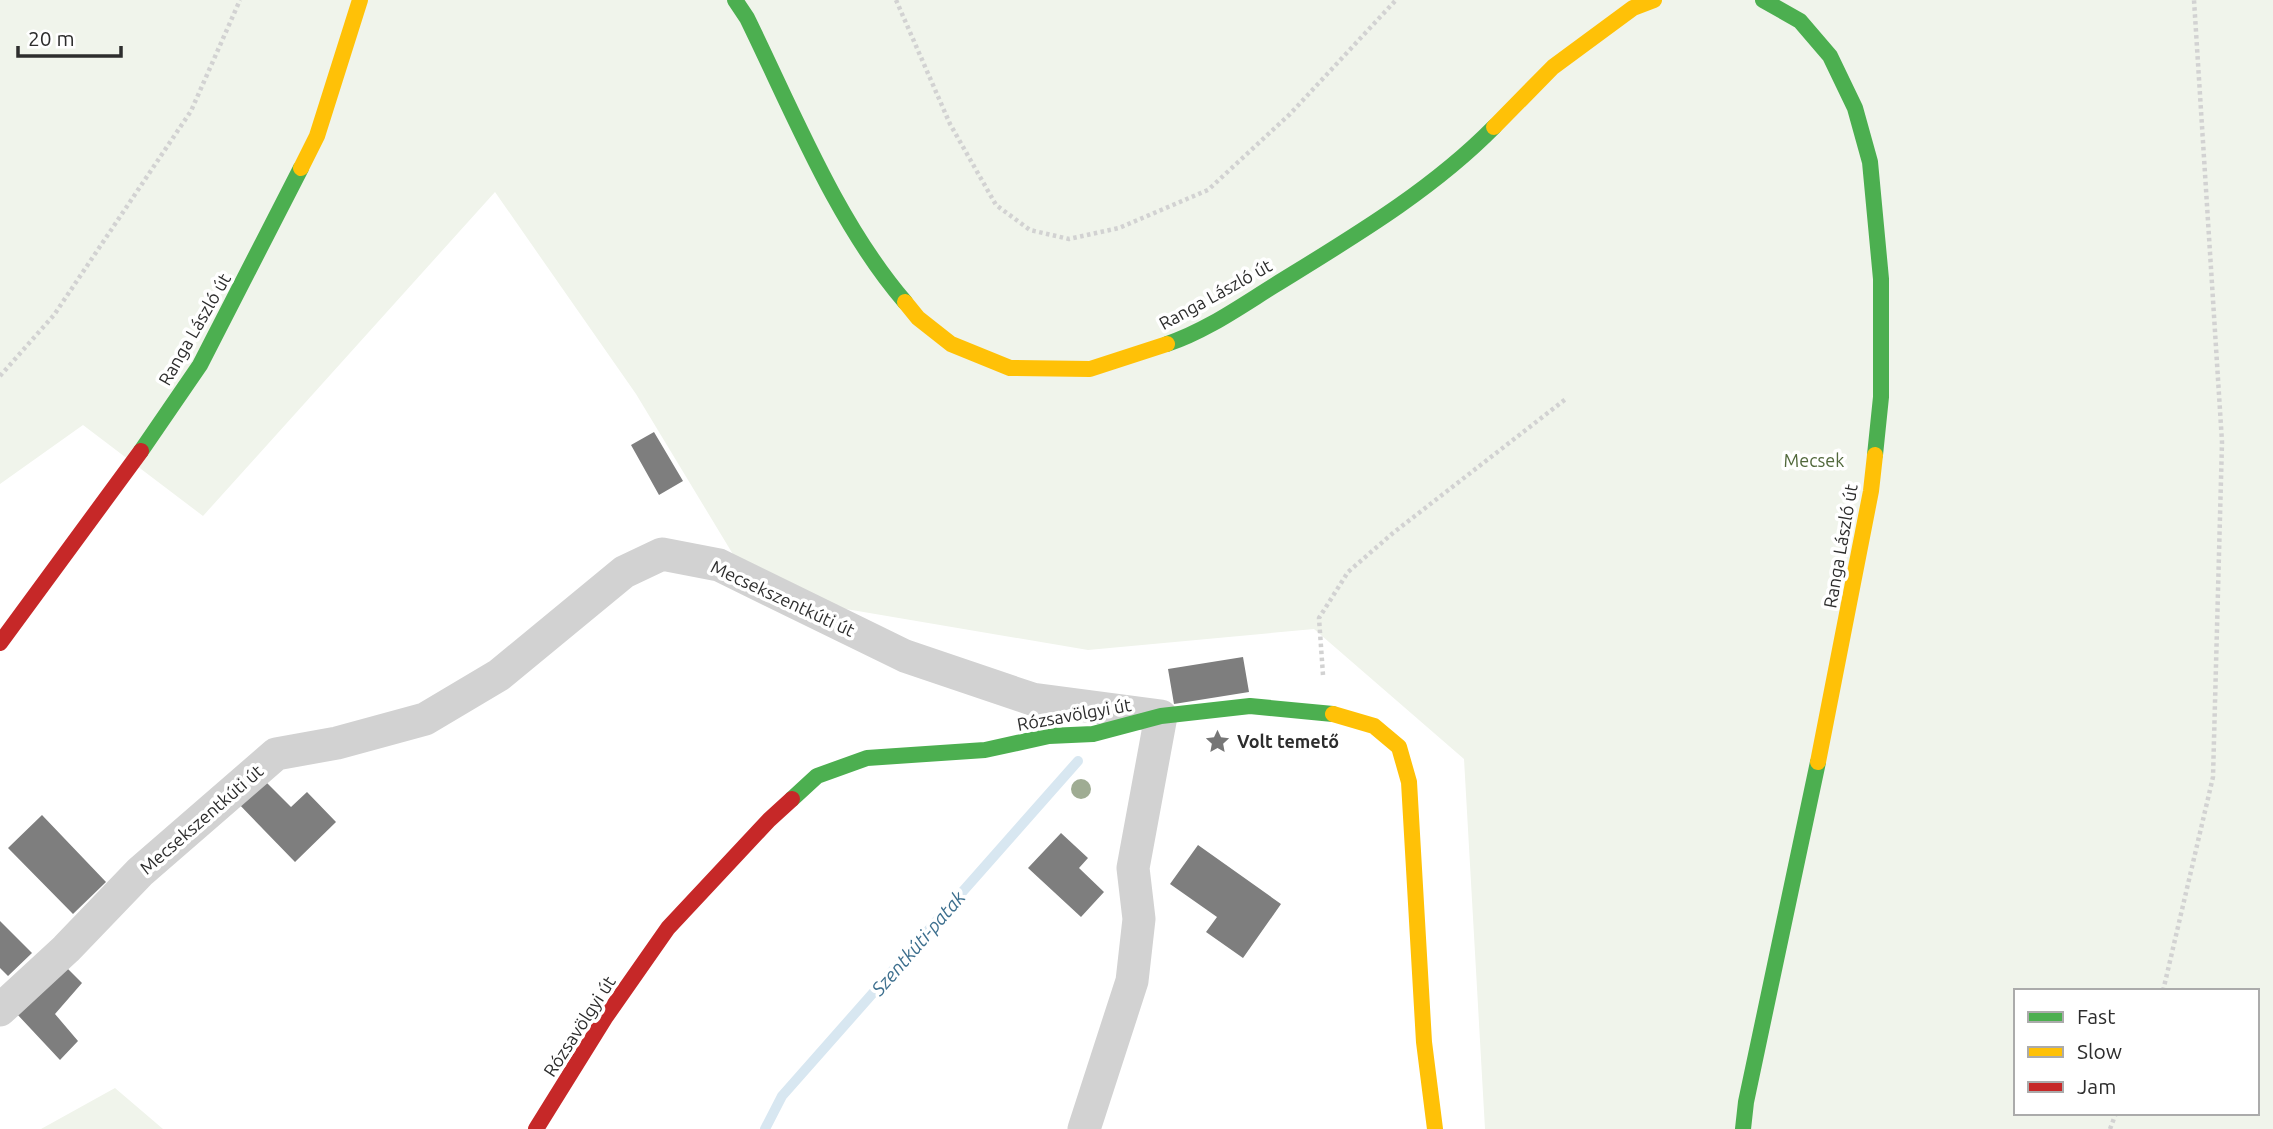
<svg xmlns="http://www.w3.org/2000/svg" width="2273" height="1129" viewBox="0 0 2273 1129" font-family="Ubuntu,sans-serif">
	<style>
		.green { fill: #f0f4eb; fill-rule: evenodd }
		.lines { fill: none; stroke-linecap: round; stroke-linejoin: round }
		.stream { stroke: #d8e7f1; stroke-width: 10 }
		.building { fill: #7e7e7e }
		.path { stroke: #d2d2d2; stroke-width: 4.5; stroke-dasharray: 3.5 3.5; stroke-linecap: butt }
		.street { stroke: #d2d2d2; stroke-width: 33 }
		.fast { stroke: #4caf50; stroke-width: 16 }
		.slow { stroke: #ffc107; stroke-width: 16 }
		.jam { stroke: #c62828; stroke-width: 16 }
		.tree { fill: #9fac93 }
		.labels { text-anchor: middle; dominant-baseline: central; stroke-width: 7; stroke-linejoin: round; paint-order: stroke }
		.street-label { font-size: 18px; fill: #2d2d2d; stroke: #fff }
		.park-label { font-size: 18px; fill: #51683b; stroke: #fff }
		.poi-label { font-size: 18px; font-weight: bold; fill: #2d2d2d; stroke: #fff; text-anchor: start }
		.water-label { font-size: 19px; font-style: italic; fill: #3d6f8e; stroke: #fff }
	</style>
	<rect width="100%" height="100%" fill="#fff"/>
	<!-- green -->
	<path class="green" d="M0,0H2273V1129H1485L1464,759L1314,629L1088,650L757,594L636,394L495,192L203,516L83,425L0,484ZM2016,991H2257V1113H2016Z
		M115,1088L163,1129H41Z"/>
	<g class="lines">
		<!-- stream -->
		<path class="stream" d="M765,1129L782,1096L1078,761"/>
	</g>
	<!-- building -->
	<path class="building" d="M654,432L683,481L659,495L631,445Z
		M1243,657L1249,692L1174,704L1168,669Z
		M260,776L291,807L307,792L336,822L295,862L235,800Z
		M42,815L106,882L73,914L8,848Z
		M1061,833L1088,858L1079,868L1104,892L1081,917L1028,868Z
		M1198,845L1281,904L1243,958L1206,932L1217,917L1170,884Z
		M0,921L32,953L8,976L0,968Z
		M63,964L82,983L55,1014L78,1041L60,1060L16,1013Z"/>
	<g class="lines">
		<!-- path -->
		<path class="path" d="M896,0L950,124L996,205L1030,230L1069,239L1119,228L1208,190L1290,114L1396,0
			M0,376L54,315L191,111L240,0
			M1323,675L1319,618L1348,572L1393,533L1567,398
			M2163,991L2213,777L2222,442L2194,0
			M2110,1129L2116,1113"/>
		<!-- street -->
		<path class="street" d="M0,1010L66,949L140,872L276,754L337,743L425,719L499,675L624,572L662,554L719,565L905,656L1032,699L1161,716L1133,868L1139,919L1132,981L1084,1129"/>
		<!-- fast -->
		<path class="fast" d="M735,0L747,18C793,112 837,223 905,302
			M1763,0L1800,21L1830,56L1855,108L1870,162L1881,279V397L1875,455
			M1167,344C1206,331 1241,306 1275,285C1351,238 1431,191 1494,127
			M141,451L200,365L301,168
			M792,799L817,776L867,758L985,750L1049,736L1093,734L1161,716L1250,706L1333,714
			M1743,1129L1746,1102L1818,762"/>
		<!-- slow -->
		<path class="slow" d="M1494,127L1553,67L1633,8L1654,0
			M301,168L317,136L360,0
			M905,302L918,318L951,344L1010,368L1090,369L1167,344
			M1333,714L1374,726L1399,747L1409,782L1424,1042L1435,1129
			M1818,762L1871,491L1875,455"/>
		<!-- jam -->
		<path class="jam" d="M0,643L141,451
			M536,1129L605,1018L668,928L769,820L792,799"/>
	</g>
	<!-- trees -->
	<circle class="tree" cx="1081" cy="789" r="10"/>
	<!-- icons -->
	<defs>
		<symbol id="sight-bare" viewBox="-9 -9 18 18"><path d="M0-6L1.8-2.2L6-1.7L2.9 1.2L3.7 5.4L0 3.3L-3.7 5.4L-2.9 1.2L-6-1.7L-1.8-2.2Z" fill="#767676" stroke="#fff" stroke-width="2.5" paint-order="stroke"/></symbol>
	</defs>
	<g fill-rule="evenodd">
		<use href="#sight-bare" x="1200" y="724" width="35" height="35"/>
	</g>
	<g class="labels">
		<!-- street labels -->
		<g class="street-label">
			<text transform="translate(1215 294) rotate(-29)">Ranga László út</text>
			<text transform="translate(194 329) rotate(-60)">Ranga László út</text>
			<text transform="translate(1840 546) rotate(-80)">Ranga László út</text>
			<text transform="translate(783 598) rotate(25)">Mecsekszentkúti út</text>
			<text transform="translate(1074 714) rotate(-10)">Rózsavölgyi út</text>
			<text transform="translate(201 819) rotate(-41)">Mecsekszentkúti út</text>
			<text transform="translate(579 1026) rotate(-57)">Rózsavölgyi út</text>
		</g>
		<!-- park labels -->
		<g class="park-label">
			<text x="1814" y="460">Mecsek</text>
		</g>
		<!-- poi labels -->
		<g class="poi-label">
			<text x="1237" y="741">Volt temető</text>
		</g>
		<!-- water labels -->
		<g class="water-label">
			<text transform="translate(918 943) rotate(-49)">Szentkúti-patak</text>
		</g>
	</g>
	<!-- legend -->
	<rect x="2014" y="989" width="245" height="126" fill="#ffffff" stroke="#ababab" stroke-width="2"/>
	<rect x="2028" y="1012" width="35" height="10" fill="#4caf50" stroke="#ababab" stroke-width="2"/>
	<text x="2077" y="1024" font-size="21" fill="#2d2d2d">Fast</text>
	<rect x="2028" y="1047" width="35" height="10" fill="#ffc107" stroke="#ababab" stroke-width="2"/>
	<text x="2077" y="1059" font-size="21" fill="#2d2d2d">Slow</text>
	<rect x="2028" y="1082" width="35" height="10" fill="#c62828" stroke="#ababab" stroke-width="2"/>
	<text x="2077" y="1094" font-size="21" fill="#2d2d2d">Jam</text>
	<!-- scale -->
	<path d="M18 46v10h103v-10" fill="none" stroke="#2d2d2d" stroke-width="3.5"/>
	<text x="28" y="46" font-size="21" fill="#2d2d2d" stroke="#ffffff" stroke-width="5" paint-order="stroke">20 m</text>
</svg>
